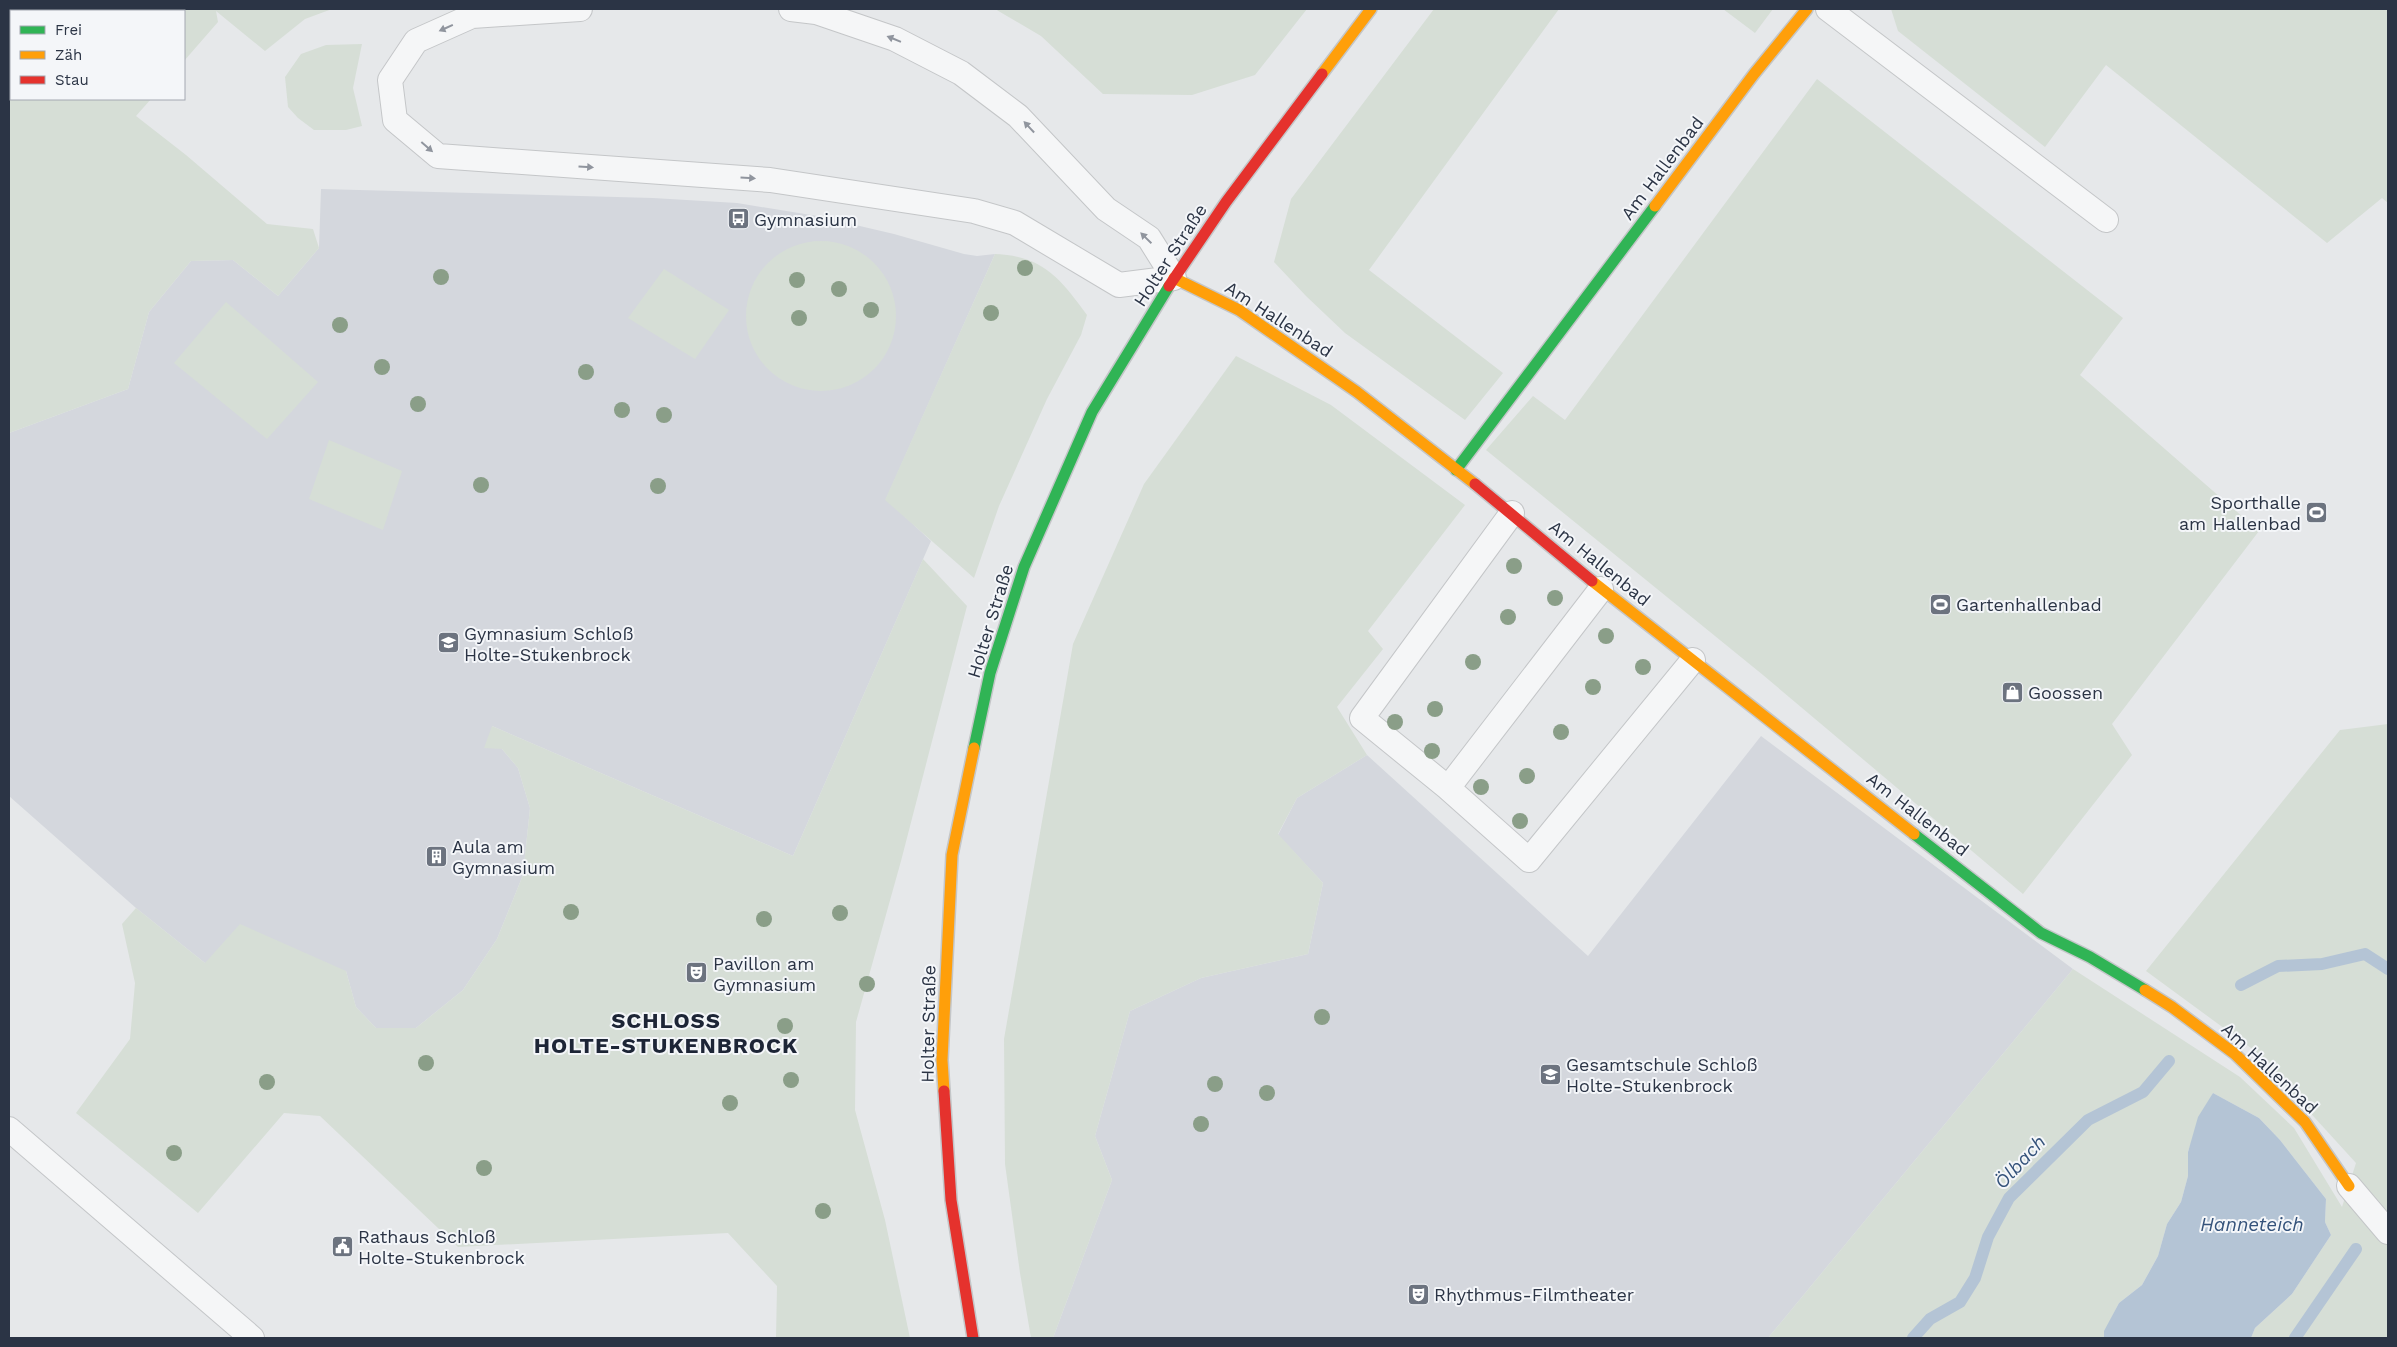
<svg xmlns="http://www.w3.org/2000/svg" width="2397" height="1347" viewBox="0 0 2397 1347" font-family="'Work Sans',sans-serif">
	<style>
		.built { fill: #d4d7dd }
		.green { fill: #d6ded6 }
		.water { fill: #b4c4d5 }
		.lines { fill: none; stroke-linecap: round; stroke-linejoin: round }
		.stream { stroke: #b4c4d5; stroke-width: 12 }
		.lane-casing { stroke: #c4c6c8; stroke-width: 26 }
		.fast-casing { stroke: #c4c6c8; stroke-width: 14 }
		.slow-casing { stroke: #c4c6c8; stroke-width: 14 }
		.jam-casing { stroke: #c4c6c8; stroke-width: 14 }
		.lane { stroke: #f5f6f7; stroke-width: 24 }
		.fast { stroke: #30b455; stroke-width: 11 }
		.slow { stroke: #ff9f0a; stroke-width: 11 }
		.jam { stroke: #e5322d; stroke-width: 11 }
		.tree { fill: #8a9e88 }
		.oneway { fill: #90959e }
		.labels { text-anchor: middle; dominant-baseline: central; stroke-width: 4; stroke-linejoin: round; paint-order: stroke }
		.street-label { font-size: 18px; fill: #2b3445; stroke: #f4f6f9 }
		.poi-label { font-size: 18px; fill: #2b3445; stroke: #f4f6f9; text-anchor: start }
		.water-label { font-size: 19px; font-style: italic; fill: #34527a; stroke: #f4f6f9 }
		.district-label { font-size: 22px; font-weight: bold; letter-spacing: 1px; fill: #1d2536; stroke: #f4f6f9 }
	</style>
	<rect width="100%" height="100%" fill="#e6e8ea"/>
	<!-- built -->
	<path class="built" d="M321,189L653,198L737,203L817,216L894,234L964,254L977,256L995,254L886,499L931,541L793,856L492,726L502,749L518,768L530,808L523,875L497,939L463,990L416,1028H376L356,1007L346,971L205,963L136,908L9,796V433L128,389L149,312L191,261L233,260L278,296L319,248Z
		M1761,736L2073,969L1768,1338H1053L1112,1180L1095,1136L1130,1011L1201,978L1308,954L1323,883L1278,835L1297,798L1367,755L1588,956Z"/>
	<!-- green -->
	<path class="green" d="M9,9H332L305,19L265,51L216,11L218,22L184,61V11H11V99H151L136,116L186,155L267,224L313,229L319,248L278,296L233,260L191,261L149,312L128,389L9,433Z
		M995,9H1307L1255,75L1192,95L1103,94L1041,36Z
		M1434,9H1559L1369,270L1503,373L1465,420L1345,333L1306,296L1274,262L1291,199Z
		M1723,9H1773L1755,33Z
		M1891,9H2388V203L2382,198L2327,243L2106,65L2045,147L1898,31Z
		M362,44L353,88L362,126L346,130H314L298,118L288,107L285,77L301,54L326,45Z
		M1817,79L2123,318L2080,375L2259,531L2112,724L2132,755L2023,894L1763,675L1486,450L1533,396L1565,420Z
		M746 316a75 75 0 1 1 150 0a75 75 0 1 1-150 0Z
		M995,254C1043,256 1060,278 1087,315L1081,335L1047,399L999,506L974,578L885,500Z
		M664,269L729,310L695,359L628,318Z
		M226,302L318,382L267,439L174,363Z
		M1236,356L1331,405L1465,505L1368,631L1383,649L1337,707L1367,755L1297,798L1278,834L1323,883L1308,954L1201,978L1130,1011L1095,1136L1112,1180L1053,1338H1031L1020,1273L1005,1164L1004,1039L1073,644L1144,484Z
		M329,440L402,471L383,530L309,499Z
		M923,559L967,606L901,861L856,1022L855,1110L885,1220L910,1338H776L777,1286L728,1233L458,1247L320,1116L284,1113L198,1213L76,1113L130,1039L135,983L122,924L136,908L205,963L240,924L346,971L356,1007L376,1028H416L463,990L497,939L523,875L530,808L518,768L502,749L484,748L492,726L793,856Z
		M2388,724V1338H2251L2255,1328L2292,1294L2331,1235L2325,1222L2326,1199L2280,1140L2259,1118L2213,1093L2188,1151V1176L2181,1202L2167,1224L2158,1256L2142,1285L2119,1303L2105,1331L2104,1338H1768L2073,969L2240,1077L2294,1128L2342,1207L2356,1163L2251,1048L2146,971L2340,730Z"/>
	<!-- water -->
	<path class="water" d="M2213,1093L2259,1118L2280,1140L2326,1199L2325,1222L2331,1235L2292,1294L2255,1328L2251,1338H2104V1331L2119,1303L2142,1285L2158,1256L2167,1224L2181,1202L2188,1176V1152L2198,1117Z"/>
	<g class="lines">
		<!-- stream -->
		<path class="stream" d="M2241,985L2278,966L2322,964L2365,954L2388,969
			M1913,1338L1930,1319L1960,1302L1975,1278L1988,1237L2009,1198L2088,1120L2143,1092L2169,1061
			M2295,1338L2356,1249"/>
		<defs>
			<path id="lane" d="M580,9L472,16L416,41L390,80L395,120L438,156L770,180L974,211L1015,223L1119,285L1174,278L1149,238L1106,209L1018,116L961,73L895,39L816,12L791,9
				M1828,9L2106,220
				M1512,513L1362,718L1448,788L1601,589
				M1448,788L1529,860L1693,660
				M9,1129L252,1338
				M2349,1186L2388,1232"/>
			<path id="fast" d="M1456,470L1655,206
				M974,748L990,673L1024,567L1092,412L1169,286
				M1914,834L2041,933L2090,957L2145,990"/>
			<path id="slow" d="M1322,74L1371,9
				M1655,206L1754,74L1807,9
				M1174,278L1239,310L1357,392L1475,484
				M1592,581L1914,834
				M2145,990L2172,1007L2235,1054L2305,1122L2349,1186
				M944,1091L942,1060L952,855L974,748"/>
			<path id="jam" d="M1169,286L1226,202L1322,74
				M1475,484L1592,581
				M944,1091L951,1200L973,1338"/>
		</defs>
		<!-- lane casing -->
		<use href="#lane" class="lane-casing"/>
		<!-- fast casing -->
		<use href="#fast" class="fast-casing"/>
		<!-- slow casing -->
		<use href="#slow" class="slow-casing"/>
		<!-- jam casing -->
		<use href="#jam" class="jam-casing"/>
		<!-- lane -->
		<use href="#lane" class="lane"/>
		<!-- fast -->
		<use href="#fast" class="fast"/>
		<!-- slow -->
		<use href="#slow" class="slow"/>
		<!-- jam -->
		<use href="#jam" class="jam"/>
	</g>
	<!-- trees -->
	<g class="tree">
		<circle cx="1025" cy="268" r="8"/>
		<circle cx="441" cy="277" r="8"/>
		<circle cx="797" cy="280" r="8"/>
		<circle cx="839" cy="289" r="8"/>
		<circle cx="871" cy="310" r="8"/>
		<circle cx="991" cy="313" r="8"/>
		<circle cx="799" cy="318" r="8"/>
		<circle cx="340" cy="325" r="8"/>
		<circle cx="382" cy="367" r="8"/>
		<circle cx="586" cy="372" r="8"/>
		<circle cx="418" cy="404" r="8"/>
		<circle cx="622" cy="410" r="8"/>
		<circle cx="664" cy="415" r="8"/>
		<circle cx="481" cy="485" r="8"/>
		<circle cx="658" cy="486" r="8"/>
		<circle cx="1514" cy="566" r="8"/>
		<circle cx="1555" cy="598" r="8"/>
		<circle cx="1508" cy="617" r="8"/>
		<circle cx="1606" cy="636" r="8"/>
		<circle cx="1473" cy="662" r="8"/>
		<circle cx="1643" cy="667" r="8"/>
		<circle cx="1593" cy="687" r="8"/>
		<circle cx="1435" cy="709" r="8"/>
		<circle cx="1395" cy="722" r="8"/>
		<circle cx="1561" cy="732" r="8"/>
		<circle cx="1432" cy="751" r="8"/>
		<circle cx="1527" cy="776" r="8"/>
		<circle cx="1481" cy="787" r="8"/>
		<circle cx="1520" cy="821" r="8"/>
		<circle cx="571" cy="912" r="8"/>
		<circle cx="840" cy="913" r="8"/>
		<circle cx="764" cy="919" r="8"/>
		<circle cx="867" cy="984" r="8"/>
		<circle cx="1322" cy="1017" r="8"/>
		<circle cx="785" cy="1026" r="8"/>
		<circle cx="426" cy="1063" r="8"/>
		<circle cx="791" cy="1080" r="8"/>
		<circle cx="267" cy="1082" r="8"/>
		<circle cx="1215" cy="1084" r="8"/>
		<circle cx="1267" cy="1093" r="8"/>
		<circle cx="730" cy="1103" r="8"/>
		<circle cx="1201" cy="1124" r="8"/>
		<circle cx="174" cy="1153" r="8"/>
		<circle cx="484" cy="1168" r="8"/>
		<circle cx="823" cy="1211" r="8"/>
	</g>
	<!-- one-way arrows -->
	<defs><path id="oneway-solid" d="M-6-.8H1V-3.2L6.5 0L1 3.2V.8H-6Z" transform="scale(1.25)"/></defs>
	<g class="oneway">
		<use href="#oneway-solid" transform="translate(446 28) rotate(156)"/>
		<use href="#oneway-solid" transform="translate(894 39) rotate(-158)"/>
		<use href="#oneway-solid" transform="translate(1029 127) rotate(-133)"/>
		<use href="#oneway-solid" transform="translate(427 147) rotate(41)"/>
		<use href="#oneway-solid" transform="translate(586 167) rotate(4)"/>
		<use href="#oneway-solid" transform="translate(748 178) rotate(4)"/>
		<use href="#oneway-solid" transform="translate(1146 238) rotate(-136)"/>
	</g>
	<!-- icons -->
	<defs>
		<symbol id="bus-square" viewBox="-11 -11 22 22"><rect x="-9" y="-9" width="18" height="18" rx="4" fill="#6c737f" stroke="#f4f6f9"/><path d="M-5-6H5V4H4V6H2V4H-2V6H-4V4H-5ZM-3.5-4V0h7V-4ZM-3.5 1.2v1.5H-2V1.2ZM2 1.2v1.5H3.5V1.2Z" fill="#fff"/></symbol>
		<symbol id="stadium-square" viewBox="-11 -11 22 22"><rect x="-9" y="-9" width="18" height="18" rx="4" fill="#6c737f" stroke="#f4f6f9"/><path d="M0-5a6.5 5 0 1 0 0 10a6.5 5 0 1 0 0-10ZM-3.5-1.8h7v3.6h-7Z" fill="#fff"/></symbol>
		<symbol id="school-square" viewBox="-11 -11 22 22"><rect x="-9" y="-9" width="18" height="18" rx="4" fill="#6c737f" stroke="#f4f6f9"/><path d="M0-5L7-2L0 1L-7-2ZM-4 1L0 2.5L4 1V4Q0 6-4 4Z" fill="#fff"/></symbol>
		<symbol id="shop-square" viewBox="-11 -11 22 22"><rect x="-9" y="-9" width="18" height="18" rx="4" fill="#6c737f" stroke="#f4f6f9"/><path d="M-5-2.5h2.3a2.7 3.5 0 0 1 5.4 0H5L5.5 6h-11ZM-1.5-2.5h3a1.5 2.3 0 0 0-3 0Z" fill="#fff"/></symbol>
		<symbol id="building-square" viewBox="-11 -11 22 22"><rect x="-9" y="-9" width="18" height="18" rx="4" fill="#6c737f" stroke="#f4f6f9"/><path d="M-4-6H4V6H1V3H-1V6H-4ZM-2.5-4.3h1.7v1.8h-1.7ZM.8-4.3h1.7v1.8H.8ZM-2.5-1h1.7V.8h-1.7ZM.8-1h1.7V.8H.8Z" fill="#fff"/></symbol>
		<symbol id="theatre-square" viewBox="-11 -11 22 22"><rect x="-9" y="-9" width="18" height="18" rx="4" fill="#6c737f" stroke="#f4f6f9"/><path d="M-5-5.5Q0-4 5-5.5V0Q5 5 0 6Q-5 5-5 0ZM-3.3-2.5H-1v1.5H-3.3ZM1-2.5H3.3v1.5H1ZM-2.8 1Q0 5.5 2.8 1Z" fill="#fff"/></symbol>
		<symbol id="civic-square" viewBox="-11 -11 22 22"><rect x="-9" y="-9" width="18" height="18" rx="4" fill="#6c737f" stroke="#f4f6f9"/><path d="M-.6-6.5H3V-4.5H.6V-3L4-1V1h2V6H-6V1h2V-1L-.6-3ZM-1.2 2.5V6h2.4V2.5Z" fill="#fff"/></symbol>
	</defs>
	<g fill-rule="evenodd">
		<use href="#bus-square" x="726" y="206" width="25" height="25"/>
		<use href="#stadium-square" x="2304" y="500" width="25" height="25"/>
		<use href="#stadium-square" x="1928" y="592" width="25" height="25"/>
		<use href="#school-square" x="436" y="630" width="25" height="25"/>
		<use href="#shop-square" x="2000" y="680" width="25" height="25"/>
		<use href="#building-square" x="424" y="844" width="25" height="25"/>
		<use href="#theatre-square" x="684" y="960" width="25" height="25"/>
		<use href="#school-square" x="1538" y="1062" width="25" height="25"/>
		<use href="#civic-square" x="330" y="1234" width="25" height="25"/>
		<use href="#theatre-square" x="1406" y="1282" width="25" height="25"/>
	</g>
	<g class="labels">
		<!-- street labels -->
		<g class="street-label">
			<text transform="translate(1662 168) rotate(-53)">Am Hallenbad</text>
			<text transform="translate(1170 255) rotate(-57)">Holter Straße</text>
			<text transform="translate(1279 319) rotate(33)">Am Hallenbad</text>
			<text transform="translate(1600 563) rotate(39)">Am Hallenbad</text>
			<text transform="translate(990 621) rotate(-73)">Holter Straße</text>
			<text transform="translate(1918 814) rotate(38)">Am Hallenbad</text>
			<text transform="translate(928 1024) rotate(-89)">Holter Straße</text>
			<text transform="translate(2270 1068) rotate(43)">Am Hallenbad</text>
		</g>
		<!-- poi labels -->
		<g class="poi-label">
			<text x="754" y="219">Gymnasium</text>
			<text x="2301" y="502" text-anchor="end">Sporthalle<tspan x="2301" dy="21">am Hallenbad</tspan></text>
			<text x="1956" y="604">Gartenhallenbad</text>
			<text x="464" y="633">Gymnasium Schloß<tspan x="464" dy="21">Holte-Stukenbrock</tspan></text>
			<text x="2028" y="692">Goossen</text>
			<text x="452" y="846">Aula am<tspan x="452" dy="21">Gymnasium</tspan></text>
			<text x="713" y="963">Pavillon am<tspan x="713" dy="21">Gymnasium</tspan></text>
			<text x="1566" y="1064">Gesamtschule Schloß<tspan x="1566" dy="21">Holte-Stukenbrock</tspan></text>
			<text x="358" y="1236">Rathaus Schloß<tspan x="358" dy="21">Holte-Stukenbrock</tspan></text>
			<text x="1434" y="1294">Rhythmus-Filmtheater</text>
		</g>
		<!-- water labels -->
		<g class="water-label">
			<text transform="translate(2020 1162) rotate(-47)">Ölbach</text>
			<text x="2252" y="1224">Hanneteich</text>
		</g>
		<!-- district labels -->
		<g class="district-label">
			<text x="666" y="1020">SCHLOSS<tspan x="666" dy="25">HOLTE-STUKENBROCK</tspan></text>
		</g>
	</g>
	<!-- border -->
	<rect width="2397" height="1347" fill="none" stroke="#2b3445" stroke-width="20"/>
	<!-- legend -->
	<rect x="10" y="10" width="175" height="90" fill="#f4f6f9" stroke="#a4a8b1"/>
	<rect x="20" y="26" width="25" height="8" fill="#30b455" stroke="#a4a8b1"/>
	<text x="55" y="35" font-size="15" fill="#2b3445">Frei</text>
	<rect x="20" y="51" width="25" height="8" fill="#ff9f0a" stroke="#a4a8b1"/>
	<text x="55" y="60" font-size="15" fill="#2b3445">Zäh</text>
	<rect x="20" y="76" width="25" height="8" fill="#e5322d" stroke="#a4a8b1"/>
	<text x="55" y="85" font-size="15" fill="#2b3445">Stau</text>
</svg>
